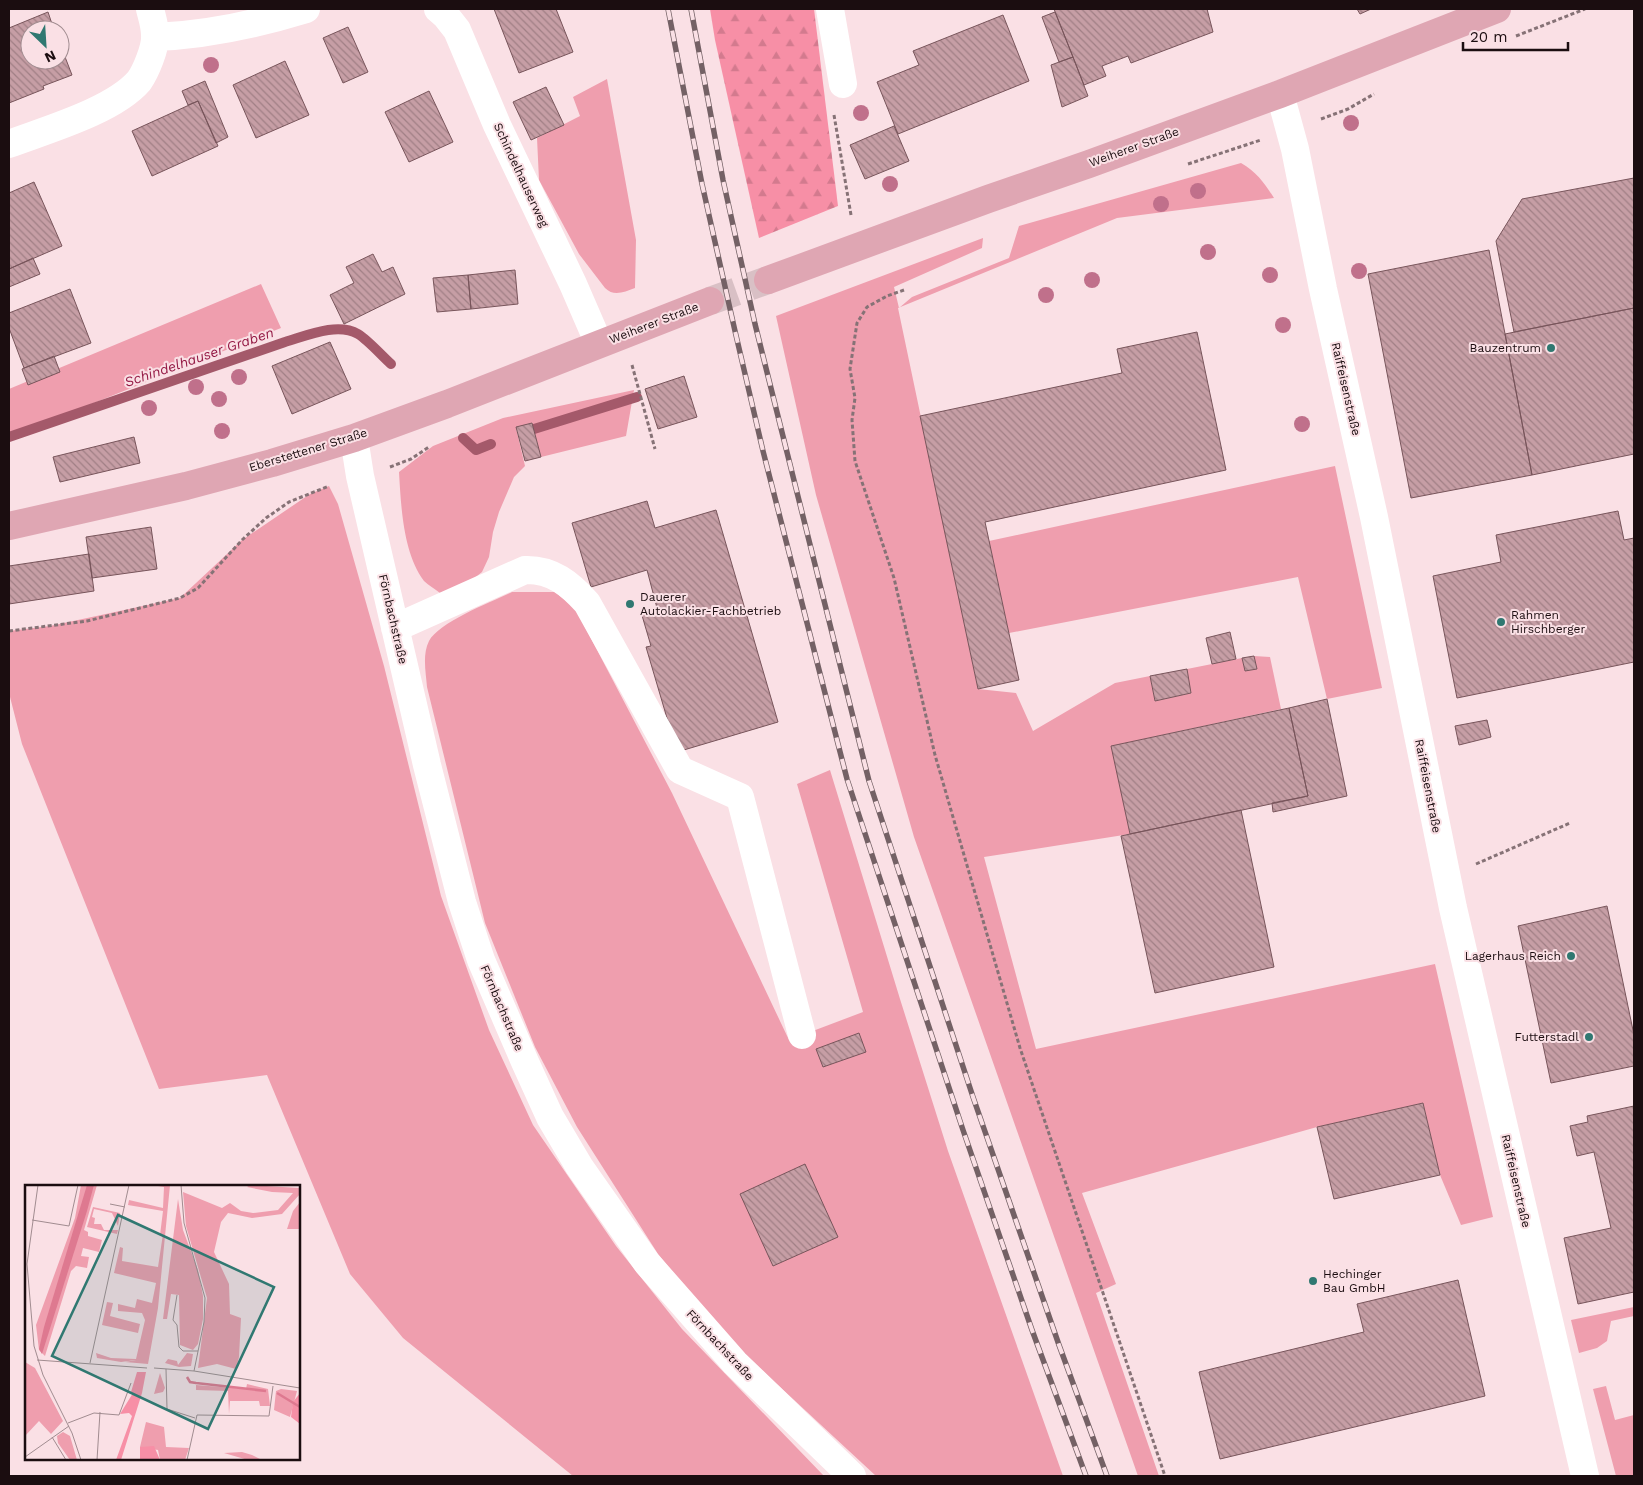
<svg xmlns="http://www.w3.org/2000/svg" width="1643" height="1485" viewBox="0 0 1643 1485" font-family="'Work Sans',sans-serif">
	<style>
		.grass { fill: #ef9eae }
		.forest { fill: url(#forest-firs) }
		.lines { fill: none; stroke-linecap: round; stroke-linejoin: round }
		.stream { stroke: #a4596a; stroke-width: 10 }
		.building { fill: url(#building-back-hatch); stroke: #78555b }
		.major-tunnel { stroke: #d9c0c5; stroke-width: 28; stroke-dasharray: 28 14; stroke-linecap: butt }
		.path { stroke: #867276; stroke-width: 3; stroke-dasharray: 4 2.5; stroke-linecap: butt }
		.minor { stroke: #fff; stroke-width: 28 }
		.major { stroke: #dfa6b3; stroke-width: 28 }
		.rail-casing { stroke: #746165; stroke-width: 5.5 }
		.rail { stroke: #fae0e5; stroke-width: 4; stroke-dasharray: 11; stroke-linecap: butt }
		.tree { fill: #c0708b }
		.poi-dot { fill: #307871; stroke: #fae0e5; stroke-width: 2 }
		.labels { text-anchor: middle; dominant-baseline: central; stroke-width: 4; stroke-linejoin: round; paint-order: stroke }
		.street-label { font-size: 12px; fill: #1b0d10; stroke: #fae0e5 }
		.poi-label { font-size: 12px; fill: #1b0d10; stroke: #fae0e5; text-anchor: end }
		.water-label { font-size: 14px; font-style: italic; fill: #951b46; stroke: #fae0e5 }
		.inset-river { fill: none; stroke: #de7990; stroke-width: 2.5 }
		.inset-road { fill: none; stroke: #a18c90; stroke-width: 1 }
		.view { fill: #307871; fill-opacity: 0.15; stroke: #307871; stroke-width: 2.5 }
		.inset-edge { fill: none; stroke: #1b0d10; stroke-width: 2.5 }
	</style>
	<defs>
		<pattern id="forest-firs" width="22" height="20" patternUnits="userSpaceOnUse" patternTransform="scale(1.25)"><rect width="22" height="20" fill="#f78fa6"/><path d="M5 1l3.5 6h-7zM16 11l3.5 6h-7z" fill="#d37a8e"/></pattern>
		<pattern id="building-back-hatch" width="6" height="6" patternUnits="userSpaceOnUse" patternTransform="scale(1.25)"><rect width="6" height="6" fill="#c69ea5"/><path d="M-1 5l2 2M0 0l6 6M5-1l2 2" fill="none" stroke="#a07f85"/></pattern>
	</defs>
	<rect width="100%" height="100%" fill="#fae0e5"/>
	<!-- grass -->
	<path class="grass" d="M607,79L636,240L635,288C624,292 614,297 605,288L579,254L539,180L537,138L580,116L573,97Z
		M1241,163C1257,172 1265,184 1274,198L1117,218L898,308L978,689L1016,693L1033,731L1115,683L1150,676L1155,701L1191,693L1187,669L1242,658L1245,671L1257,669L1254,656L1270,657L1281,709L1112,746L1130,834L984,857L1036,1049L1435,964L1493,1217L1461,1225L1440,1175L1423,1103L1317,1127L1082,1193L1116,1284L1096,1293L1159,1476H1138L914,837L816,495L776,316L983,238L982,248L894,287L899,308L912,297L1009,258L1019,226Z
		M261,284L281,328L9,437V389Z
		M634,390L626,436L541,457L532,423L516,428L525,466L514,477L499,512L493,532L489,557L482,572L467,584L446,592L440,593C435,589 428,585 424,581C403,553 401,506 399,472L433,446L503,418Z
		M1335,466L1382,688L1327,699L1298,577L1009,633L989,541Z
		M329,486L338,504L384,666L441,896L489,1030L533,1125L616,1246L682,1329L824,1476H573L403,1338L350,1274L267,1075L159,1089L22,744L9,693V631L50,626L180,598L242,540L310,494Z
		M512,592H555L575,608L672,793L789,1040L863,1012L797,784L830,770L900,999L948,1151L1063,1476H876L724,1335L658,1254L577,1127L535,1047L485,923L427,687C426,673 422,655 429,641C439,622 491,602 512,592Z
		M1634,1307V1316L1611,1321L1607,1341L1597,1348L1579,1353L1571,1320Z
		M1606,1386L1615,1420L1634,1415V1476H1616L1593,1389Z"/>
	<!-- forest -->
	<path class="forest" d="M710,9H814L838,206L759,238L715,40Z"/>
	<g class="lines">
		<!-- stream -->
		<path class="stream" d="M534,429L637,397
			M9,437L285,342C306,336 337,322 358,334C368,340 382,356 391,364
			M463,438L476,450L491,444"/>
	</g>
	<!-- building -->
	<path class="building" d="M494,9H556L573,52L519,73Z
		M1054,9H1207L1213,32L1131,63L1128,56L1102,66L1106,76L1084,85Z
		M1357,9H1371L1360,14Z
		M48,12L54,30H30V60H60V44L72,75L43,86L44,89L9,103V28Z
		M1055,12L1073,57L1059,62L1042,17Z
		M1003,15L1029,81L898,134L877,82L919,65L913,51Z
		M348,27L368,72L343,83L323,38Z
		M1073,57L1088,96L1062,107L1051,65Z
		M285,61L309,115L256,138L233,85Z
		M205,81L228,137L216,143L198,101L188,105L182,91Z
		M546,87L564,125L531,140L513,102Z
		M429,91L453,142L409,162L385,112Z
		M198,101L218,146L152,176L132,131Z
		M894,126L909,161L865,179L850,145Z
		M1634,178V308L1514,332L1496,241L1522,199Z
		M34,182L62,246L9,269V193Z
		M1489,250L1532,475L1411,498L1368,274Z
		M373,254L382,272L393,267L405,294L344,324L330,295L354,283L346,267Z
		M33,258L40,274L9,287V269Z
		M515,270L518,304L471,309L468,275Z
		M468,275L471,309L437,312L433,278Z
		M70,289L91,343L24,368L9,328V313Z
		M1634,308V454L1532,475L1505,334Z
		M1197,332L1226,470L985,522L1019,680L978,689L920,416L1122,373L1117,349Z
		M330,342L351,389L292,414L272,366Z
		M54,356L60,372L28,385L22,369Z
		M684,376L697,417L658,429L645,389Z
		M532,423L541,457L525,461L516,427Z
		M134,437L140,463L60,482L53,457Z
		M647,501L655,528L716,510L778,722L677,752L646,647L651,646L641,612L657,608L647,570L591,587L572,523Z
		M1618,511L1624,540L1634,538V662L1457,698L1433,576L1501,562L1496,535Z
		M151,527L157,569L92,578L86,537Z
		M89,554L94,591L9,604V566Z
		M1230,632L1236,659L1212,664L1206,638Z
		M1254,656L1257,669L1245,671L1242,658Z
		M1187,669L1191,693L1155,701L1150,676Z
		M1327,699L1347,796L1273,812L1272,803L1308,796L1289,708Z
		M1289,708L1308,796L1130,834L1111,746Z
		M1487,720L1491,737L1459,745L1455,726Z
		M1241,810L1274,967L1155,993L1121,836Z
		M1607,906L1634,1035V1066L1551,1083L1518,926Z
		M859,1033L866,1052L823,1067L816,1049Z
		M1423,1103L1440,1175L1334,1199L1317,1127Z
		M1634,1106V1292L1578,1304L1564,1238L1611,1228L1594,1152L1577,1156L1570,1126L1588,1122L1587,1116Z
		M805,1164L838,1237L773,1266L740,1194Z
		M1458,1280L1485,1396L1220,1459L1199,1372L1364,1332L1357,1304Z"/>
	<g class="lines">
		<!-- major-tunnel -->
		<path class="major-tunnel" d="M710,301L768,280"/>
		<!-- path -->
		<path class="path" d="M1516,36L1585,9
			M834,115L851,215
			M1321,119L1348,109L1374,94
			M1188,164L1261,140
			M904,290L887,296L867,307L857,323L850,369L855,398L852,420L855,461L894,578L935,755L1020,1048L1165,1476
			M632,365L655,449
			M390,467L411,459L429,447
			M9,631L87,621L180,598L198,588L242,540L266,518L289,502L329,486
			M1476,864L1570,823"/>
		<!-- minor -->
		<path class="minor" d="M438,9L446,16L457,30L497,125L573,284L599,344
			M830,9L843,84
			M155,37C207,35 257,24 306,9
			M1280,94L1295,149L1323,289L1374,517L1453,908L1585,1476
			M9,144C46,130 113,111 139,81C146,71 156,47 155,35C155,26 152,17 150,9
			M354,438L360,476L427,765L462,902L481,960L525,1062L550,1117L579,1166L647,1263L735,1363L852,1476
			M395,628L525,570C552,569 570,584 587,603L680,770L740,797L802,1035"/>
		<!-- major -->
		<path class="major" d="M768,280L988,199L1089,164L1280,94L1497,9
			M9,526L186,486L272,463L354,438L447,404L710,301"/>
		<defs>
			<path id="rail" d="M668,9L702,184L735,331L763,451L847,779L963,1130L1032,1330L1086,1476
				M691,9L723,180L755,324L869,781L973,1097L1059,1345L1107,1476"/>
		</defs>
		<!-- rail casing -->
		<use href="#rail" class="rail-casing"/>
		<!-- rail -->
		<use href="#rail" class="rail"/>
	</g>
	<!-- trees -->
	<g class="tree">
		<circle cx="211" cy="65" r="8"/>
		<circle cx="861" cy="113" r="8"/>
		<circle cx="1351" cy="123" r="8"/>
		<circle cx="890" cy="184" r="8"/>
		<circle cx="1198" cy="191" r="8"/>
		<circle cx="1161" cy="204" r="8"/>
		<circle cx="1208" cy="252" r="8"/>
		<circle cx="1359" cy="271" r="8"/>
		<circle cx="1270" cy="275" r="8"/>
		<circle cx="1092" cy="280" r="8"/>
		<circle cx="1046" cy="295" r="8"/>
		<circle cx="1283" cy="325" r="8"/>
		<circle cx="239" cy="377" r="8"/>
		<circle cx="196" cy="387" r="8"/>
		<circle cx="219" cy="399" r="8"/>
		<circle cx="149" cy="408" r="8"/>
		<circle cx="1302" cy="424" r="8"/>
		<circle cx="222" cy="431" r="8"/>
	</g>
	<!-- markers -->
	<g class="poi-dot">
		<circle cx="1551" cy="348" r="5"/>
		<circle cx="630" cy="604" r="5"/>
		<circle cx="1501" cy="622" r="5"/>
		<circle cx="1571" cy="956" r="5"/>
		<circle cx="1589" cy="1037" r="5"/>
		<circle cx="1313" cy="1281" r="5"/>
	</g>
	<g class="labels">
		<!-- street labels -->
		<g class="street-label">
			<text transform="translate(1134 147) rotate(-20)">Weiherer Straße</text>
			<text transform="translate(521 175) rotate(65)">Schindelhauserweg</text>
			<text transform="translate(654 323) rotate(-21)">Weiherer Straße</text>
			<text transform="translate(1346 389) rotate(77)">Raiffeisenstraße</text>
			<text transform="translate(308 450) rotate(-17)">Eberstettener Straße</text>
			<text transform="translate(393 619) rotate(77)">Förnbachstraße</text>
			<text transform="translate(1428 786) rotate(79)">Raiffeisenstraße</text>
			<text transform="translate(502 1008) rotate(67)">Förnbachstraße</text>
			<text transform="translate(1516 1181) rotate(77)">Raiffeisenstraße</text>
			<text transform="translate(720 1345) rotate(47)">Förnbachstraße</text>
		</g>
		<!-- poi labels -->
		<g class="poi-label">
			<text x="1541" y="348">Bauzentrum</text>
			<text x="640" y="597" text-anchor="start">Dauerer<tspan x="640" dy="14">Autolackier-Fachbetrieb</tspan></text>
			<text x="1511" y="615" text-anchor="start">Rahmen<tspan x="1511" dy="14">Hirschberger</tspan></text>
			<text x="1561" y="956">Lagerhaus Reich</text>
			<text x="1579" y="1037">Futterstadl</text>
			<text x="1323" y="1274" text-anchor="start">Hechinger<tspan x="1323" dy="14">Bau GmbH</tspan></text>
		</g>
		<!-- water labels -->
		<g class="water-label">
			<text transform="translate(199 357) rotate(-19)">Schindelhauser Graben</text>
		</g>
	</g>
	<!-- overview -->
	<g transform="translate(25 1185)">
		<rect width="275" height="275" fill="#fae0e5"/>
		<path d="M56,0H72L59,45L63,47V51L77,55L74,67L58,63L56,71L64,72L62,83L51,81L46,86L20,171L14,165L11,140L50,33ZM127,0H145L133,123L123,179L100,177L111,175L96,177L72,173L71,168L86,173L111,174L120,135L117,128L93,126V119L110,123L112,114L127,118L131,98L89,88L95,62L98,63L97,76L133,82L138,49L135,50L138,26L103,20L104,15L138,23L139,2ZM225,0L274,3L275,9L257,29L227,33L203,28L196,37L189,67L204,99L205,129L216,133L214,172L211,184L192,179L173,183L182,113L161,41L158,7L197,23L205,18L216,26L228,28L253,25L268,8L247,7L222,2ZM153,14L158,45L173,85L178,111V134L173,159L168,165L155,160L154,110L146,109L142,134H138ZM275,17V44H262L268,26ZM68,22L95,28L93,41L87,28L69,24L67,32L70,33L69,39H76L79,45H93L92,49L62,42ZM82,117L88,118L85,131L115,139L113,148L77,140ZM162,168L168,169L166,181L154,182L140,178L143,174L152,176L153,180ZM135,188L140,203L138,207L129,209ZM222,199L243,204L245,221H235L234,216H205L204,229L203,206L171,205V200L221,204ZM256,204L272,206L265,232L249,225L251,206ZM121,237L139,242L141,262L164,263L160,275H135L133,265L115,262ZM38,247L45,251L52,275H45L33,258L32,251ZM217,267L227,270L237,275H223L199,268Z" fill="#ef9eae"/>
		<path d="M112,187H121L117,208L96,275H91L107,231L104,228L95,229L108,208L106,207ZM275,208L274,218L275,239L266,232L268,217ZM129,261L135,275H115V262Z" fill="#f78fa6"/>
		<path d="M0,177L10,183L38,236L26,249L14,236L0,251Z" fill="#ef9eae"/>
		<path d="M62,0H69L62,26L17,169L14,164L19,142Z" fill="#de7990"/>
		<path class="inset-river" d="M162,192L165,197L171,198L241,206M252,208L275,222"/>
		<path class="inset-road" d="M13,0L2,79L9,161L18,190L47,248L56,275M156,0L159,38L180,113L179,137L169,186M85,19L100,22M7,35L44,41L53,0M152,110L148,135L152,140L154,162L158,166H173M12,175L122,183M65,178L104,0M129,183L169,186L275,203M141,184L142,224L170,233M43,238L69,228L94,230L106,198M27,252L41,275M0,272L44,241M72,275L75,227M162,275L172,230L244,231L248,201"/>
		<path class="view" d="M93,30L249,102L183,244L27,171Z"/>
		<rect width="275" height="275" class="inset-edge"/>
	</g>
	<!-- border -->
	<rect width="1643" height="1485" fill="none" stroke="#1b0d10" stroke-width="20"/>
	<!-- north arrow -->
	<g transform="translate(45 45) rotate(155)"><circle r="24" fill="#fae0e5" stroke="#a18c90"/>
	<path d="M0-4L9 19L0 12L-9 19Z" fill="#307871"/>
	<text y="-8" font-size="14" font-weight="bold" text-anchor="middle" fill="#1b0d10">N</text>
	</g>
	<!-- scale -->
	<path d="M1463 42v8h105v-8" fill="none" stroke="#1b0d10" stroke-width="2.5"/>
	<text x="1470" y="42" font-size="15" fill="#1b0d10" stroke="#fae0e5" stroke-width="4" paint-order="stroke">20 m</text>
</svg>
